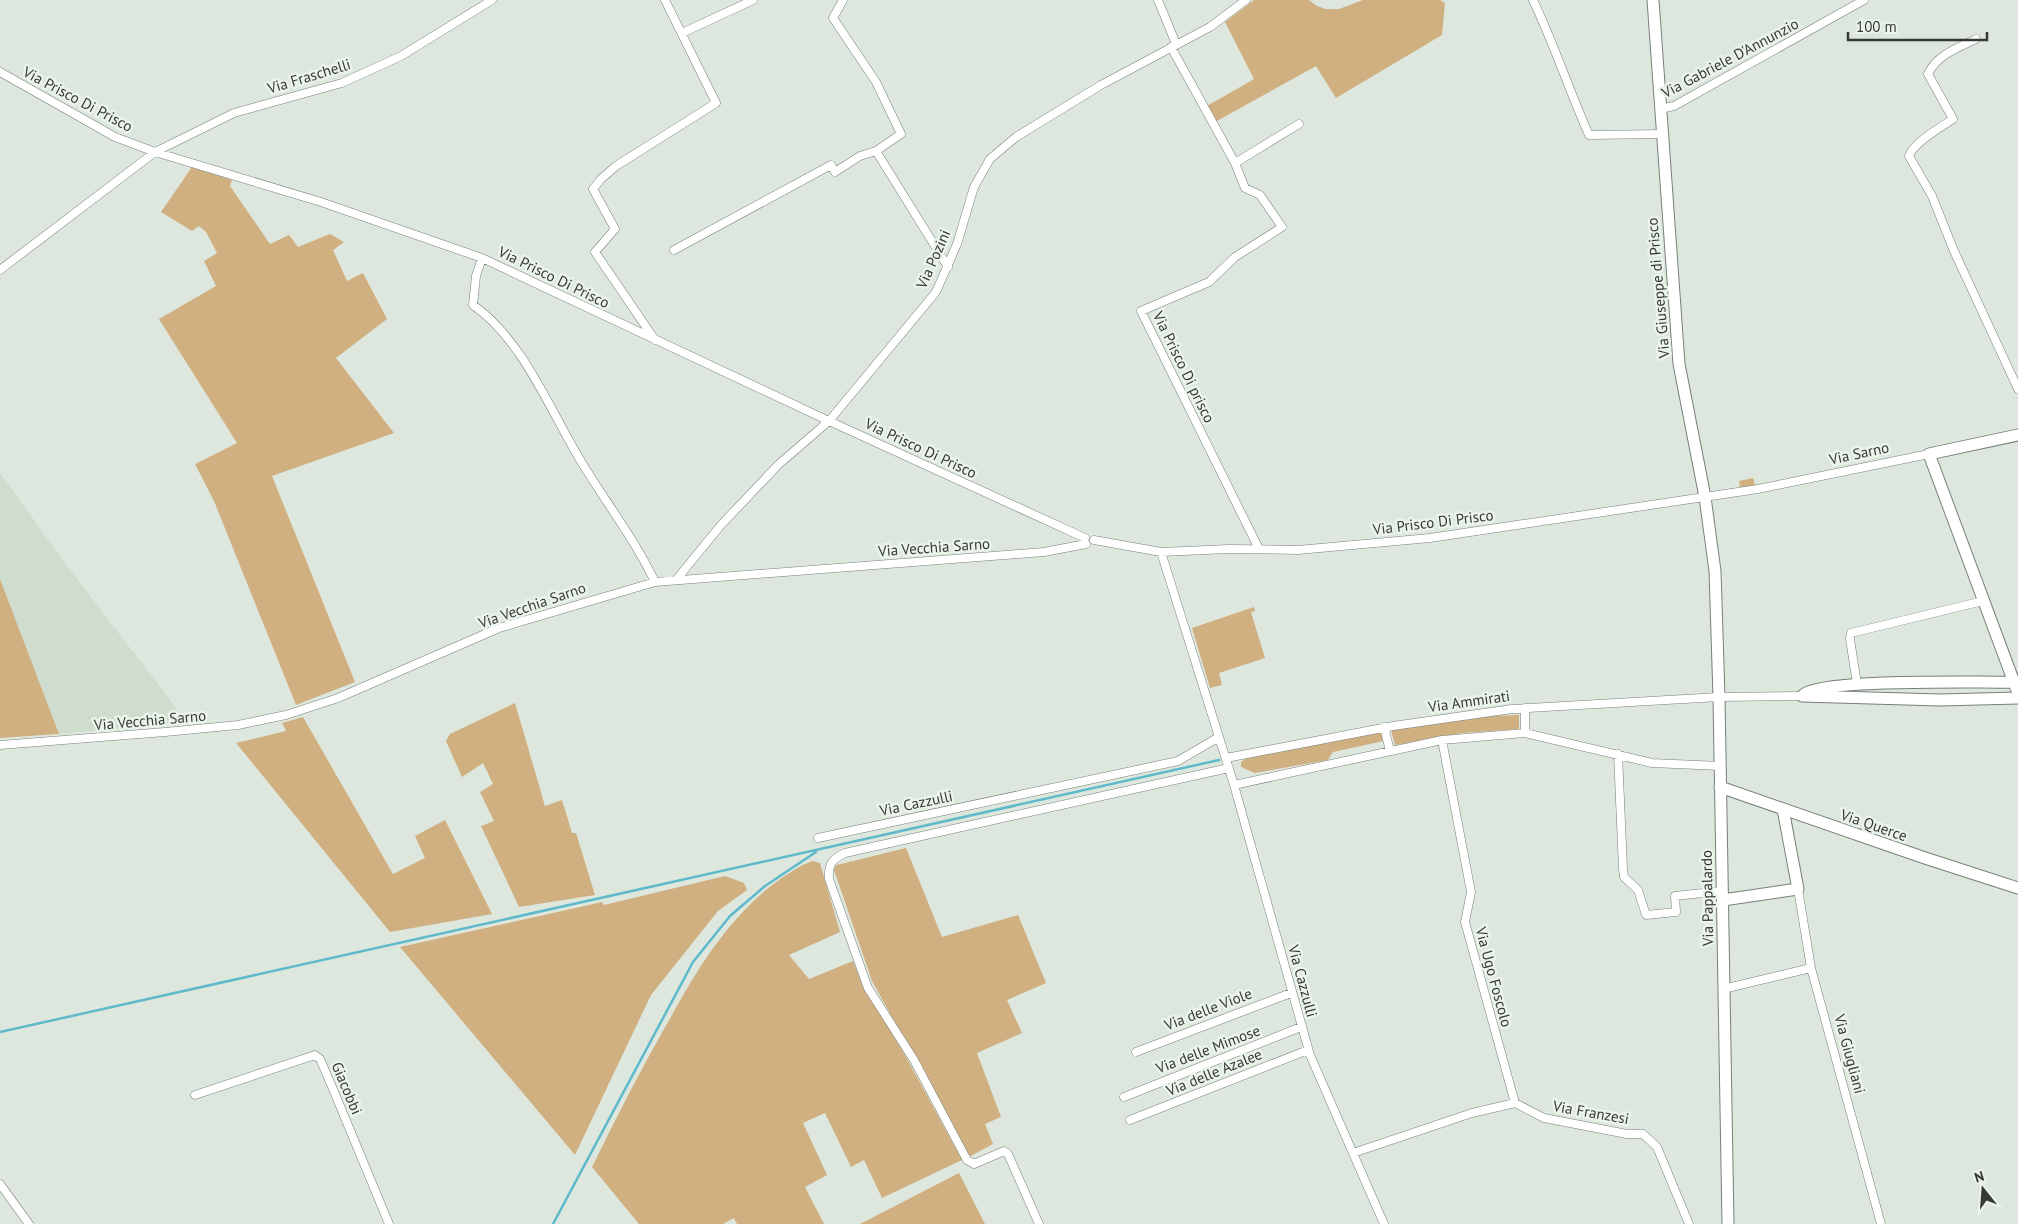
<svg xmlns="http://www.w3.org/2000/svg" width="2018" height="1224" viewBox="0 0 2018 1224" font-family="'PT Sans',sans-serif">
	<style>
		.built { fill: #ceddcd }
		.green { fill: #d0b080 }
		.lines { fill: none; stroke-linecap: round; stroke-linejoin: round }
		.stream { stroke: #5ebacb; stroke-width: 2.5 }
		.street-casing { stroke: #778077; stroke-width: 9 }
		.secondary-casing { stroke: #778077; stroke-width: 13 }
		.street { stroke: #fff; stroke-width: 8 }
		.secondary { stroke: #fff; stroke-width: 11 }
		.labels { text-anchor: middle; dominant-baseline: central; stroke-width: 5; stroke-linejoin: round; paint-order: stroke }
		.street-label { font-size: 15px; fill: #363a36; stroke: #eaf4ea }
	</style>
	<rect width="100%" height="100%" fill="#dde7dd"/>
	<!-- built -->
	<path class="built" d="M0,473L70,570L187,722L59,734L0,579Z"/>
	<!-- green -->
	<path class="green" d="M1254,0H1309L1317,6L1326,9H1339L1363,0H1440L1445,3L1442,35L1336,98L1316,66L1215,122L1207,106L1254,79L1225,22Z
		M192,167L232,180L230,186L270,244L289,235L298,247L330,234L344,242L333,250L347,281L363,273L387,319L336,358L394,433L272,476L355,682L296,705L214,501L195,464L237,443L159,319L216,286L204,261L217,253L206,232L199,226L192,231L161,212Z
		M1753,478L1755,485L1740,488L1739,481Z
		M0,579L59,734L0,738Z
		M1254,607L1255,611L1251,612L1265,658L1219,673L1222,685L1210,688L1192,628Z
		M515,703L545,806L562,800L572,833H576L595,895L519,907L481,826L494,821L480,792L493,784L483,763L462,777L446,741L450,734Z
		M1519,715V729L1463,733L1395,745L1391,730L1483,716Z
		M303,717L393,874L425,858L415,836L445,820L492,914L390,932L236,743L286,731L282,723Z
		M1381,731L1384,741L1333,752L1328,760L1255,773L1241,767V762L1245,759Z
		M906,848L942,937L1018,915L1046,983L1007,1000L1022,1033L977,1053L1001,1117L985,1124L993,1144L969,1157L872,981L834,870L836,865L845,863Z
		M813,861L820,863L840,932L789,955L809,979L853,961L862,984L905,1055L962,1160L882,1198L864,1160L851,1167L825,1113L803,1123L827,1175L805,1187L824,1224H737L734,1218L723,1224H639L592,1167C616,1118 641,1069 668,1022C699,966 730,914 783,877C793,871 802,864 813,861Z
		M725,876L744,883L747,890L718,911L651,995L575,1155L400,947L602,902L604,905Z
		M959,1173L985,1224H860Z"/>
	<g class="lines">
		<!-- stream -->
		<path class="stream" d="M0,1032L1219,760
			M553,1224L693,962L730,916L765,886L816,852"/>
		<defs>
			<path id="street" d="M843,0L833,18L876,82L901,134L876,151L948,267
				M1158,0L1176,44
				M1533,0C1554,44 1569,90 1589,135L1662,134
				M682,33L753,0
				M1976,39C1957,48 1937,55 1928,74L1953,119C1941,127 1913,143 1909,156L1932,196L1954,251L2018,389
				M1171,47L1235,163L1299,124
				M0,72L115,137L155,152L321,202L482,258L829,421L1085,538
				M1660,109L1674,106L1864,0
				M1235,163L1245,188L1260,195L1282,227L1235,257L1209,282L1141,311L1259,549
				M674,250L831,165L835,172L860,156L876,151
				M482,258L476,276L473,305C522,339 549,408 579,458C604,500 634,538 655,582
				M0,270L155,152L234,113L342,83L401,56L492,0
				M655,340L595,252L615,229L593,189L601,179L616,166L716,103L665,0
				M1094,540L1161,552L1229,549L1298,550L1430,538L1758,489L1929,454
				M1161,552L1234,785L1310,1055L1384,1224
				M676,580L721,525L779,464L829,421L936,292L957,244L974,187L990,159L1016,137L1101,85L1210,27L1246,0
				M1857,684L1850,639L1851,633L1983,601
				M1384,727L1390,751
				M1525,733V708
				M1442,740L1471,892L1465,922L1515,1103
				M0,745L165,732L238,725L286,715L338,698L499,628L655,582L1044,552L1086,544
				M1618,754L1623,869L1624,877L1638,890L1646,915L1676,912L1675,896L1722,891
				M1226,758L1393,726L1512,709L1719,697L1802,696
				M1234,785L1442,740L1525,733L1652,763L1720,766
				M818,838L1178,761L1219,737
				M1798,889L1811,968L1881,1224
				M1723,989L1811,968
				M1136,1052L1291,993
				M195,1095L315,1055L320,1059L333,1089L389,1224
				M1124,1097L1301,1027
				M1130,1120L1308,1050
				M1353,1153L1472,1113L1515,1103L1544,1118L1627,1134H1643L1657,1147L1689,1224
				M0,1184L29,1224
				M1039,1224L1008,1154L1004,1151L974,1164L967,1160L914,1060L868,988L829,879C828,864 832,859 845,853L1229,768"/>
			<path id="secondary" d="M1653,0L1679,364L1705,497L1715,571L1719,697L1728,1224
				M2018,435L1929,454L2018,693
				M1803,695C1817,678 1984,683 2015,682
				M1802,696L1940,700L2018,698
				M1720,787L1925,858L2018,888
				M1723,900L1798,889L1783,809"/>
		</defs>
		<!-- street casing -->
		<use href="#street" class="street-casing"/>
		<!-- secondary casing -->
		<use href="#secondary" class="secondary-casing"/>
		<!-- street -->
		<use href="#street" class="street"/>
		<!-- secondary -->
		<use href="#secondary" class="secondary"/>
	</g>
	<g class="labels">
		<!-- street labels -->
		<g class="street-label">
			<text transform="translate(1730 58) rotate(-28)">Via Gabriele D'Annunzio</text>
			<text transform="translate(309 76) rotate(-17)">Via Fraschelli</text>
			<text transform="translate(78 99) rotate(28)">Via Prisco Di Prisco</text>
			<text transform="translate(933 259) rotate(-66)">Via Pozini</text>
			<text transform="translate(554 277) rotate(26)">Via Prisco Di Prisco</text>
			<text transform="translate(1658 288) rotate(-95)">Via Giuseppe di Prisco</text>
			<text transform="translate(1184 367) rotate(64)">Via Prisco Di prisco</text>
			<text transform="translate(921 448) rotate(25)">Via Prisco Di Prisco</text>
			<text transform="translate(1859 453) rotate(-12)">Via Sarno</text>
			<text transform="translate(1433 522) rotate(-7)">Via Prisco Di Prisco</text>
			<text transform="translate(934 547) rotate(-4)">Via Vecchia Sarno</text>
			<text transform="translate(532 605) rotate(-19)">Via Vecchia Sarno</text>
			<text transform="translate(1469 701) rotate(-8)">Via Ammirati</text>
			<text transform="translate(150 720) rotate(-5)">Via Vecchia Sarno</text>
			<text transform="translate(916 803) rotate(-12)">Via Cazzulli</text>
			<text transform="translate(1874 825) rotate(19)">Via Querce</text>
			<text transform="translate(1707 898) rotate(-91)">Via Pappalardo</text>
			<text transform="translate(1494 977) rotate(75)">Via Ugo Foscolo</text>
			<text transform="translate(1303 981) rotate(75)">Via Cazzulli</text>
			<text transform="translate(1208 1009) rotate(-21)">Via delle Viole</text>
			<text transform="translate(1208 1049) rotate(-21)">Via delle Mimose</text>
			<text transform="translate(1850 1054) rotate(75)">Via Giugliani</text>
			<text transform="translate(1214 1072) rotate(-22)">Via delle Azalee</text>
			<text transform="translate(347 1088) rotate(67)">Giacobbi</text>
			<text transform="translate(1591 1112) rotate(10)">Via Franzesi</text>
		</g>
	</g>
	<!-- north arrow -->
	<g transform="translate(1983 1189) rotate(343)" stroke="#eaf4ea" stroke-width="4" paint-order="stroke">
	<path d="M0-4L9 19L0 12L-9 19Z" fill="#363a36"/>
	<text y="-8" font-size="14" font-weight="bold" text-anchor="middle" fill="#363a36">N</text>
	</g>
	<!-- scale -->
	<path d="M1848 32v8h139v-8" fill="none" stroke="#363a36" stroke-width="2.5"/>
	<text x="1856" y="32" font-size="15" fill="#363a36" stroke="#eaf4ea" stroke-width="4" paint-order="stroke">100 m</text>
</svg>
